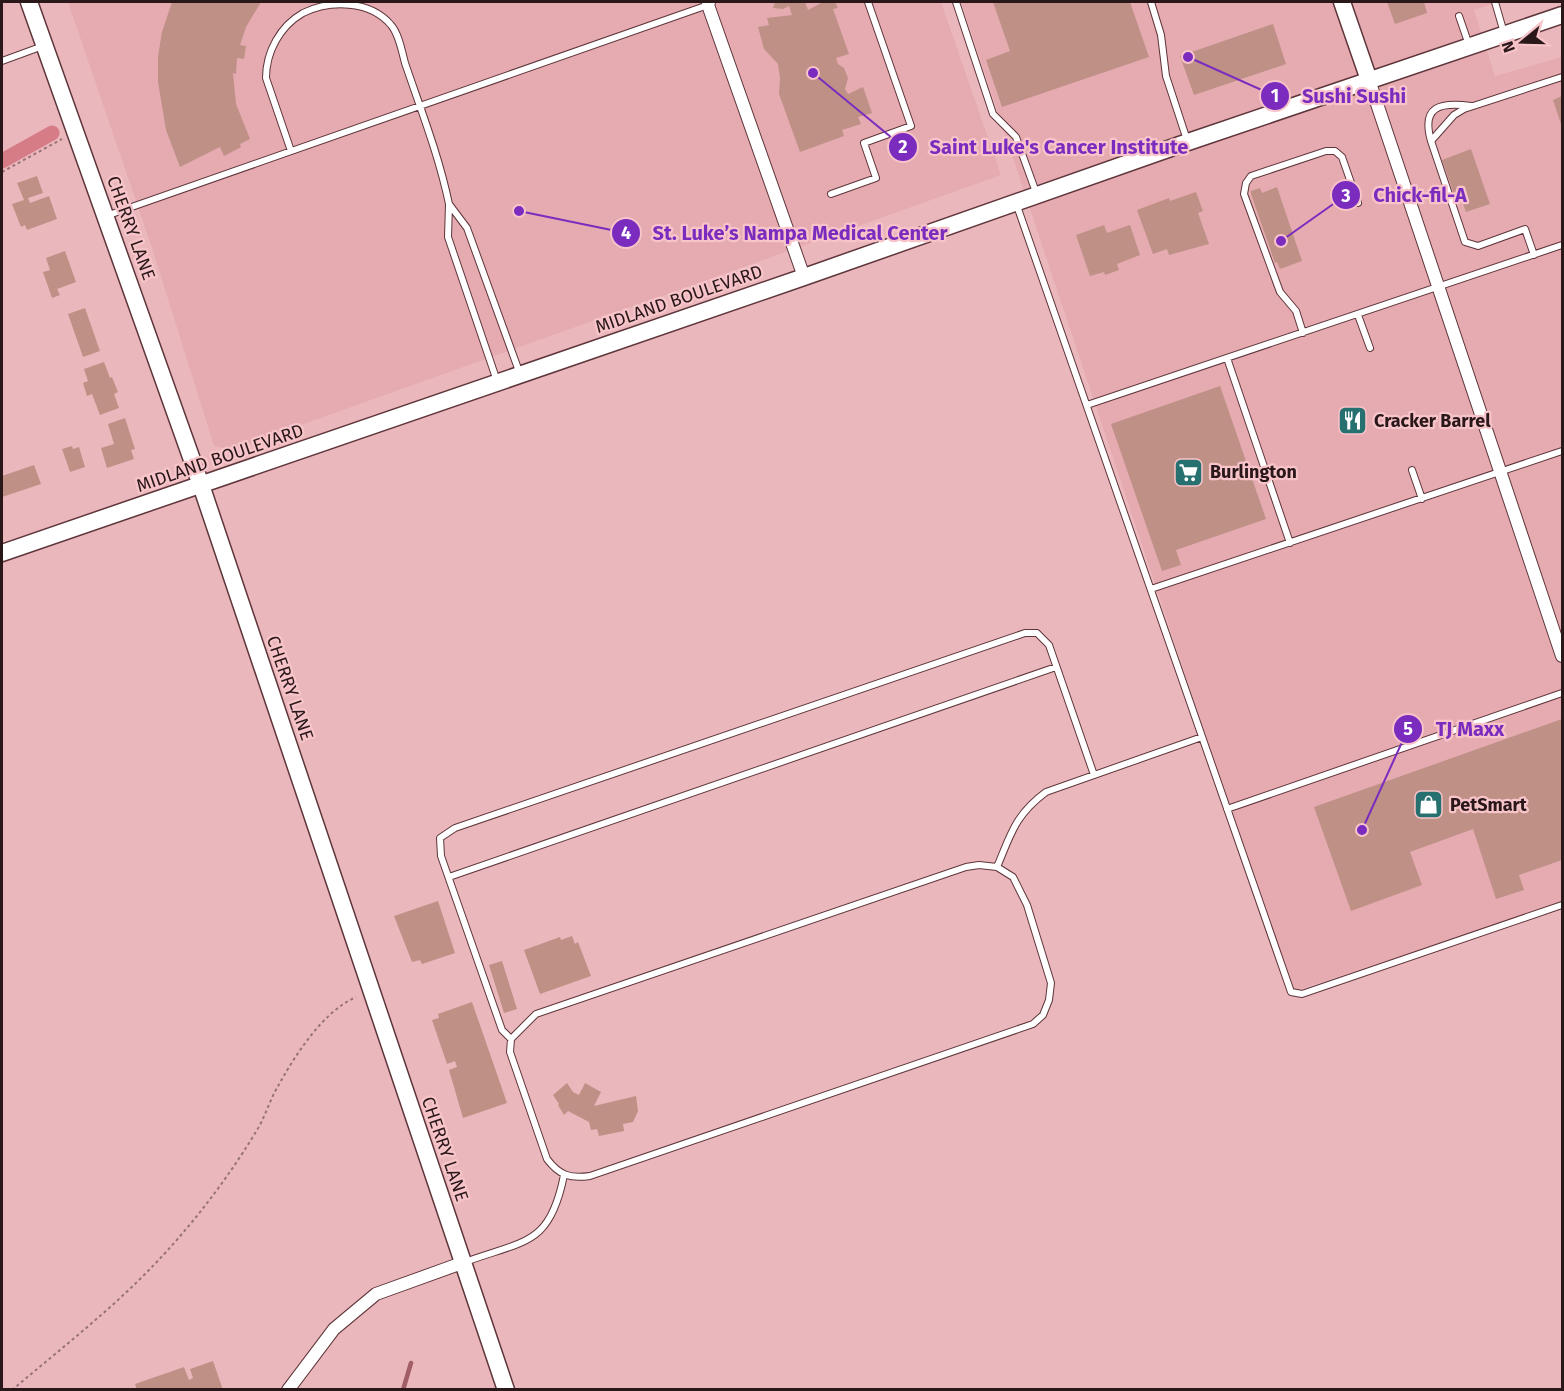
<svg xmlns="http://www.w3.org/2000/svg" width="1564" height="1391" viewBox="0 0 1564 1391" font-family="'Fira Sans',sans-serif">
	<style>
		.built { fill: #e5abb1 }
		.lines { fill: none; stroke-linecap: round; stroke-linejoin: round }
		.stream { stroke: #a15e66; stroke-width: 4.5 }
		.canal { stroke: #d57c87; stroke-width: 15 }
		.building { fill: #be9086 }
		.lane-casing { stroke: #5e353a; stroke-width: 8 }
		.street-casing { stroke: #5e353a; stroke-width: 14 }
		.secondary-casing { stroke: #5e353a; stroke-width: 19 }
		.path { stroke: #977276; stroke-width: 2; stroke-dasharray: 3 3; stroke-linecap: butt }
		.lane { stroke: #fff; stroke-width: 6 }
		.street { stroke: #fff; stroke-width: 12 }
		.secondary { stroke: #fff; stroke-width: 16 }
		.labels { text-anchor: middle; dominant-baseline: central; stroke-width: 4.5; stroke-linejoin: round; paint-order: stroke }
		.street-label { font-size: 18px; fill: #291719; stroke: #f7c4c9 }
		.poi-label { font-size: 18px; font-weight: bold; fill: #291719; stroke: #f7c4c9; text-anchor: start }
		.leader { fill: none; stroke: #7b2cbf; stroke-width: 2 }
		.callout-dot { fill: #7b2cbf; stroke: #f7c4c9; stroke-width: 2 }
		.mark-label { font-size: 18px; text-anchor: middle; font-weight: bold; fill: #fff }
		.callout-label { font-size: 20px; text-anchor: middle; font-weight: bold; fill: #7b2cbf; stroke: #f7c4c9; stroke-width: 4.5; stroke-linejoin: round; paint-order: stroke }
	</style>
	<rect width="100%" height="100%" fill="#eab8bc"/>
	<!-- built -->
	<path class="built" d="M68,2H941L1001,175L231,450L214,446L152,248Z
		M961,2H1498L1474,10L1495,76L1562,57V903L1291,992Z"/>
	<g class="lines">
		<!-- stream -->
		<path class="stream" d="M403,1390L411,1363"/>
		<!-- canal -->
		<path class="canal" d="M2,161L52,133"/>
	</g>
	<!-- building -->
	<path class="building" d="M172,2H261L246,27L240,45L246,46L244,59L237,58L236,74L233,73L236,104L250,139L240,144L241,147L224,156L220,147L180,167L166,130L158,82V56L162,32Z
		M775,2H805L808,10L823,2H835L838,8L833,9L849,54L836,58L838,64L844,68L848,78L845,89L848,94L863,87L872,113L858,117L861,124L842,130L844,136L800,152L779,94L780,78L778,64L764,49L758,27L769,25L767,18L792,15L789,6L783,9L773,8Z
		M993,2H1130L1149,57L1002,107L986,60L1010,51Z
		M1387,2H1424L1427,13L1395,24Z
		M1273,24L1286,64L1194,95L1180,56Z
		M1562,96V127L1553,100Z
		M1471,149L1490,204L1466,212L1460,195L1455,197L1442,160Z
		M37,176L43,193L28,198L30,203L49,196L57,219L27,230L25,225L21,227L12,204L24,200L17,183Z
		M1277,187L1302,261L1280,269L1277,262L1275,263L1251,194V191L1260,188L1262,193Z
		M1196,192L1203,211L1198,213L1209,244L1169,255L1167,249L1153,254L1137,210L1169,198L1170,201Z
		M1104,225L1107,233L1130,225L1140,255L1117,264L1119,270L1105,275L1104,272L1090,276L1076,235Z
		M65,251L76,282L57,289L60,295L52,298L43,272L50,270L46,258Z
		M85,308L100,351L83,357L68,314Z
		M104,362L110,378L112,377L118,392L114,394L119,408L100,415L92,394L87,396L83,383L88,381L84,369Z
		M1220,386L1266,519L1176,550L1181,565L1162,571L1111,424Z
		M125,418L135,449L131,450L134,459L107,468L101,448L114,444L108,424Z
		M72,446L73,449L79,447L85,467L70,472L62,449Z
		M34,465L41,484L2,497V476Z
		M1562,719V860L1519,875L1524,890L1496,899L1473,829L1410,852L1422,885L1351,911L1314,807Z
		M438,901L455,953L422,964L420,960L412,962L394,916Z
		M572,936L575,944L578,942L591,976L540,994L524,950L560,937L561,940Z
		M502,961L517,1009L504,1013L489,965Z
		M472,1002L507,1103L463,1118L449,1070L457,1067L455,1061L447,1064L432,1020L439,1018L438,1014Z
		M567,1083L573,1092L579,1095L585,1083L601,1092L594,1106L636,1096L638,1111L633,1122L623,1124L624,1131L599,1136L597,1129L591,1130L589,1122L568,1111L564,1115L558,1105L559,1104L553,1095Z
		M213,1361L223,1390H137L135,1384L184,1367L189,1380L193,1378L190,1369Z"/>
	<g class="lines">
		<defs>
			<path id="lane" d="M956,2L993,114L1016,137L1037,195
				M1151,2L1161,35L1166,76L1187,140
				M1495,2L1504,33
				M1459,16L1469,45
				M2,61L43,46
				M1431,141C1421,106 1440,102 1471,106
				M291,151L266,78C266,52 280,26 303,13C330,0 370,0 391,25C399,34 402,52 405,63C421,110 439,156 449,204
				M831,194L876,178L864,143L911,126L868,2
				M1016,203L1291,992L1302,994L1562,905
				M106,216L708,5
				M1534,255L1525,229L1478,246L1465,242L1431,141L1454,115L1464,109L1562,77
				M1358,315L1370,348
				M1303,333L1296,311L1280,292L1244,194L1246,183L1251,176L1326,151H1335L1342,157L1358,203
				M1227,358L1290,543
				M497,381L448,237L449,204L467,228L520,374
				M1087,405L1562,245
				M1412,470L1422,499
				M1151,589L1562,451
				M1227,809L1562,693
				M979,865L997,867L1013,877L1027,905L1051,983L1049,1000L1043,1015L1033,1024L590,1176C570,1179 559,1175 547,1159L510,1052L511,1039L536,1014L966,867Z
				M997,867C1011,834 1015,815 1046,792L1202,737
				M449,877L1056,667
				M511,1039L502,1030L441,856L440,838L455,828L1025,633H1037L1049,645L1094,775
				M465,1262C525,1240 550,1246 564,1175"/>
			<path id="street" d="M709,2L708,5L804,277
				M1369,80L1562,656
				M288,1390L334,1329L376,1294L462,1263"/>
			<path id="secondary" d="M29,2L201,485L506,1390
				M1342,2L1369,80
				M2,553L804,277L1188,142L1562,15"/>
		</defs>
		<!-- lane casing -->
		<use href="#lane" class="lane-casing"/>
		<!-- street casing -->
		<use href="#street" class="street-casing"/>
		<!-- secondary casing -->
		<use href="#secondary" class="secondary-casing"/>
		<!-- path -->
		<path class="path" d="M2,172L62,139
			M12,1390C58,1351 107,1313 149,1270C190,1228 227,1180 257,1130C265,1117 269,1102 277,1088C294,1057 322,1012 356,997"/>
		<!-- lane -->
		<use href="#lane" class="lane"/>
		<!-- street -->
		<use href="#street" class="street"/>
		<!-- secondary -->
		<use href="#secondary" class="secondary"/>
	</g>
	<!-- icons -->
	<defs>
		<symbol id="restaurant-square" viewBox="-11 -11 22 22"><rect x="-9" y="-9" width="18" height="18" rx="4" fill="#26716f" stroke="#f7c4c9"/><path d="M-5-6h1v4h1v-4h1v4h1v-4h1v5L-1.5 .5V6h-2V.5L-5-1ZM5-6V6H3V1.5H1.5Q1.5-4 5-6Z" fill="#fff"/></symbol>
		<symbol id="supermarket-square" viewBox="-11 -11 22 22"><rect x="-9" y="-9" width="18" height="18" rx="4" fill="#26716f" stroke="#f7c4c9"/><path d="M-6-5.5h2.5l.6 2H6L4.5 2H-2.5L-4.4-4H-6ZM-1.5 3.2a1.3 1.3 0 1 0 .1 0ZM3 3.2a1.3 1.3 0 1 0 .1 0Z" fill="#fff"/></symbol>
		<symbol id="shop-square" viewBox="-11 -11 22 22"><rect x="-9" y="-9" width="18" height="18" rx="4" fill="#26716f" stroke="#f7c4c9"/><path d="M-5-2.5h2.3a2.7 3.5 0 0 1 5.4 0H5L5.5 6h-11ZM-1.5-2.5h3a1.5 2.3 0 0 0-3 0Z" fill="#fff"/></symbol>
	</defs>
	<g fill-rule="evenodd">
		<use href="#restaurant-square" x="1336" y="404" width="33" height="33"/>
		<use href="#supermarket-square" x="1172" y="456" width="33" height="33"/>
		<use href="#shop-square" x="1412" y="788" width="33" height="33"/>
	</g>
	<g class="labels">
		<!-- street labels -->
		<g class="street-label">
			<text transform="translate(131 228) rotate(70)">CHERRY LANE</text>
			<text transform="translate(679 299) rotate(-19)">MIDLAND BOULEVARD</text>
			<text transform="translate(220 458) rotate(-19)">MIDLAND BOULEVARD</text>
			<text transform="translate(290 688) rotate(71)">CHERRY LANE</text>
			<text transform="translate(445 1149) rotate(71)">CHERRY LANE</text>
		</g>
		<!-- poi labels -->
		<g class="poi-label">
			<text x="1374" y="421">Cracker Barrel</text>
			<text x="1210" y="472">Burlington</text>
			<text x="1450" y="805">PetSmart</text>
		</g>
	</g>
	<!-- callouts -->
	<path class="leader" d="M1188 57L1275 96M813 73L903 147M1281 241L1346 195M519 211L626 233M1362 830L1408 729"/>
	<g class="callout-dot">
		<circle cx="1188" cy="57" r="6"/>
		<circle cx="813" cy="73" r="6"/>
		<circle cx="1281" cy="241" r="6"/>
		<circle cx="519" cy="211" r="6"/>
		<circle cx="1362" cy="830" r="6"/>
		<circle cx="1275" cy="96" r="15"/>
		<circle cx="903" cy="147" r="15"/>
		<circle cx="1346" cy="195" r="15"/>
		<circle cx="626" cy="233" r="15"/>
		<circle cx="1408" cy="729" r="15"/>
	</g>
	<g class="mark-label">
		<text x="1275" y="102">1</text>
		<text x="903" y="153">2</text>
		<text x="1346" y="202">3</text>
		<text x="626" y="239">4</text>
		<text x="1408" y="735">5</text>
	</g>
	<g class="callout-label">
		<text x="1354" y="103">Sushi Sushi</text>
		<text x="1059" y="154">Saint Luke's Cancer Institute</text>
		<text x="1420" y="202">Chick-fil-A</text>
		<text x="800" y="240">St. Luke’s Nampa Medical Center</text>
		<text x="1470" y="736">TJ Maxx</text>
	</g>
	<!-- border -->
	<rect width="1564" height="1391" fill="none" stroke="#291719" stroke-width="6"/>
	<!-- north arrow -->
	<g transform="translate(1522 42) rotate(251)" stroke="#f7c4c9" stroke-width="4.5" paint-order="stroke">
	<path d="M0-4.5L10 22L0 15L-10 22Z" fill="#291719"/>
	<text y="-9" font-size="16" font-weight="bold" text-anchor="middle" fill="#291719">N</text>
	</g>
</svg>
